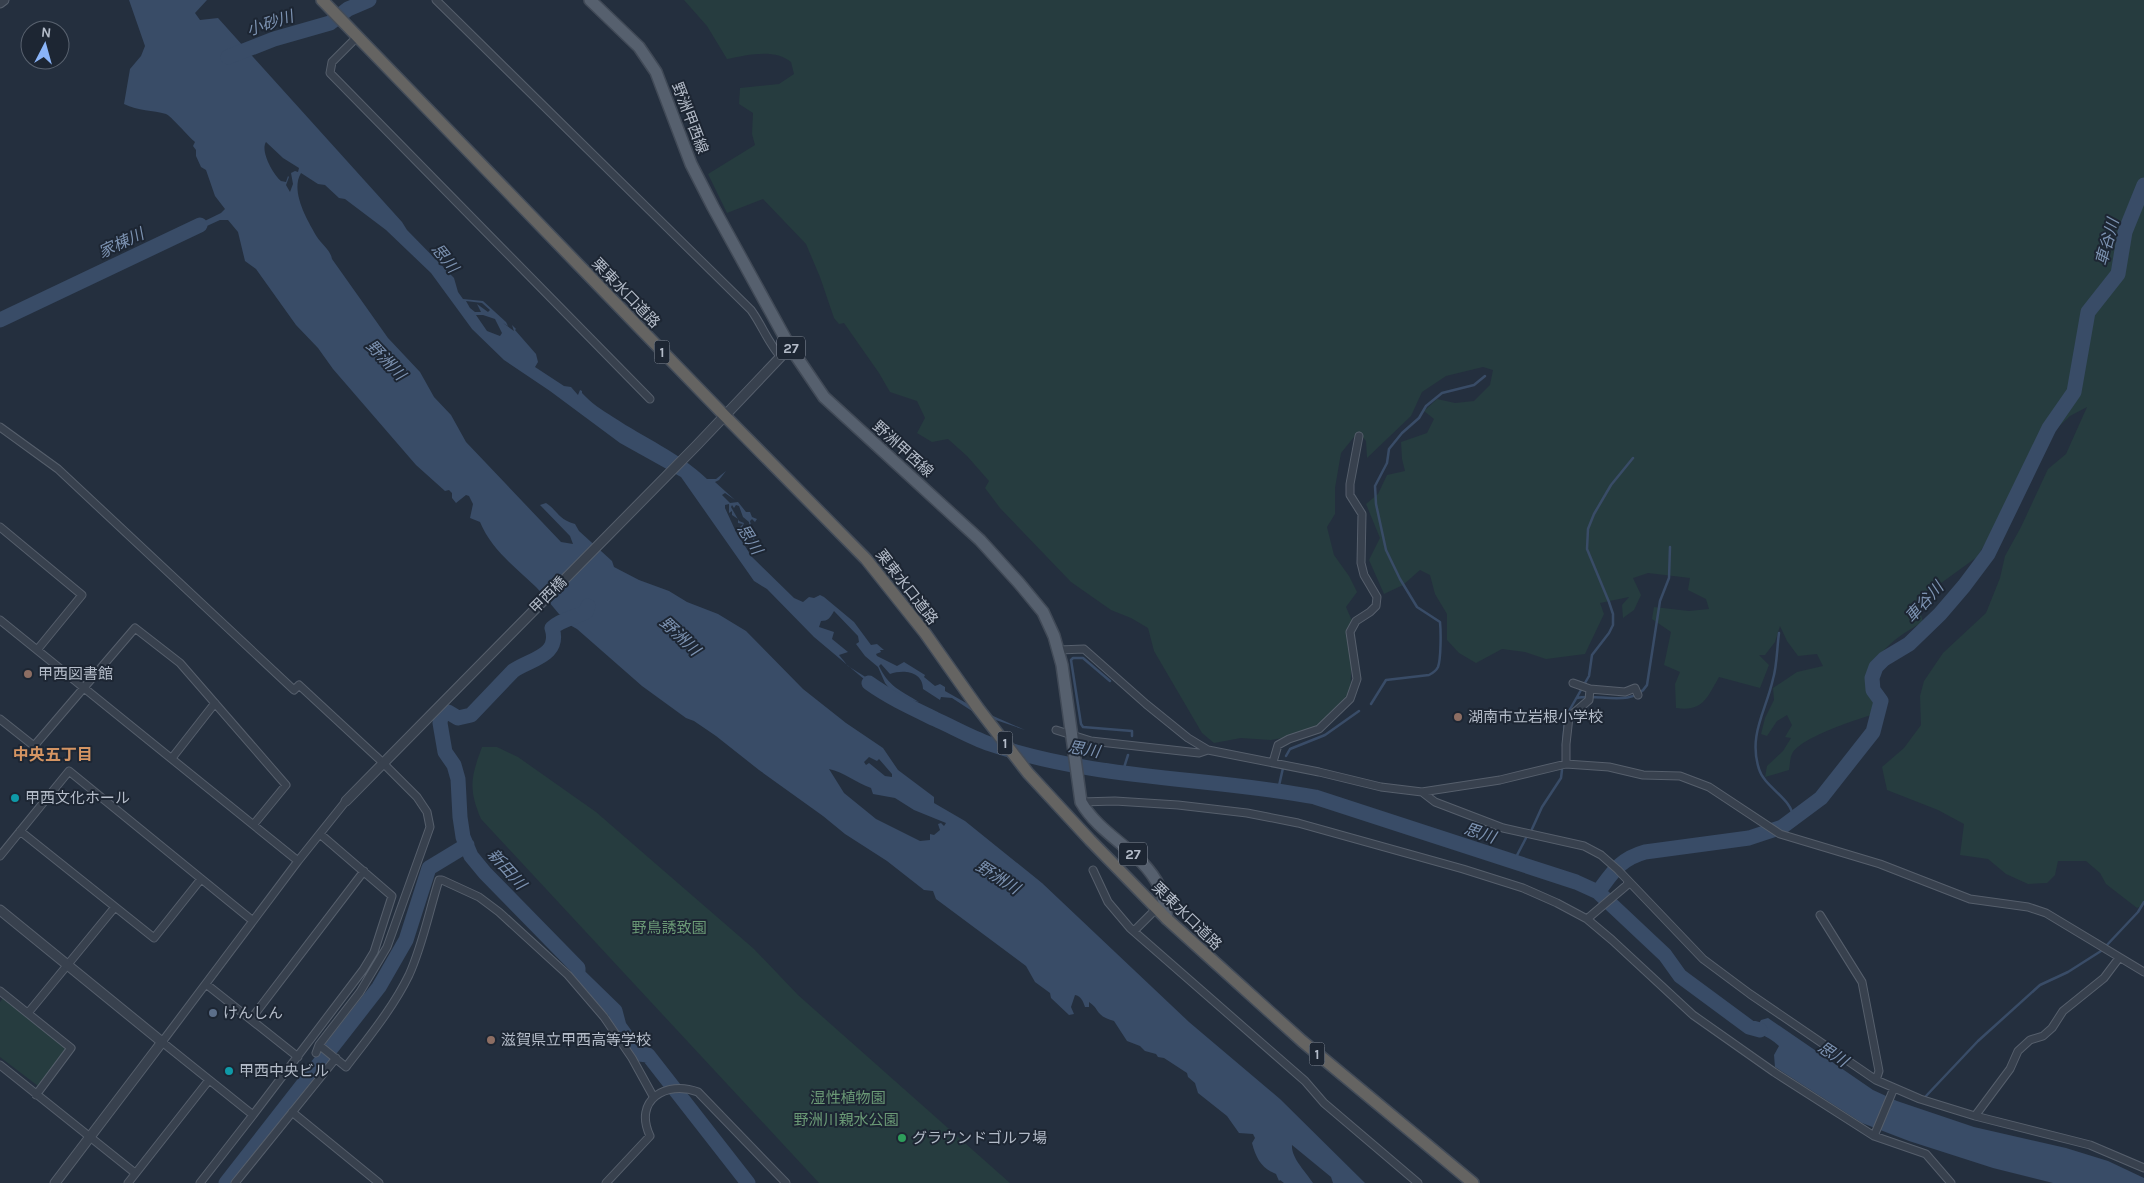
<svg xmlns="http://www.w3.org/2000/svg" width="2144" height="1183" viewBox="0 0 2144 1183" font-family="Karla,'Noto Sans JP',sans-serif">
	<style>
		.green { fill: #263c3f }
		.water { fill: #394c67; fill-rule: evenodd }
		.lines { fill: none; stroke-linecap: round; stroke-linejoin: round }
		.stream { stroke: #394c67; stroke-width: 2.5 }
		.river { stroke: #394c67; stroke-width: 15 }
		.minor-casing { stroke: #565f6c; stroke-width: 9 }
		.tertiary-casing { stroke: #565f6c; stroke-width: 11 }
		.primary-casing { stroke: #414a57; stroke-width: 14 }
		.trunk-casing { stroke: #434c59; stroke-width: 14 }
		.minor { stroke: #38414e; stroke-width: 7 }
		.tertiary { stroke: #38414e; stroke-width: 9 }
		.primary { stroke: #56606e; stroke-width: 11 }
		.trunk { stroke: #656462; stroke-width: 11 }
		.education-dot { fill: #8d6e63; stroke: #1d2633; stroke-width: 2 }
		.culture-dot { fill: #0f9aa8; stroke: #1d2633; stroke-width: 2 }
		.service-dot { fill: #5c6f8a; stroke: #1d2633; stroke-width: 2 }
		.leisure-dot { fill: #2e9e5b; stroke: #1d2633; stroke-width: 2 }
		.labels { text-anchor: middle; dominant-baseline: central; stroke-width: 4; stroke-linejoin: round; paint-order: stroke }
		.shield { fill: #1d2633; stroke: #878f9c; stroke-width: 1 }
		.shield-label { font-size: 14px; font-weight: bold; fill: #b4bcc9 }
		.street-label { font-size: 15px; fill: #b4bcc9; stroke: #1d2633 }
		.poi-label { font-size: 15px; fill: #b4bcc9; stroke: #1d2633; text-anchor: start }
		.park-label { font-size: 15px; fill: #6b9a76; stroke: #1d2633 }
		.water-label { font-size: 16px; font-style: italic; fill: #7c92b1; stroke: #1d2633 }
		.neighbourhood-label { font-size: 16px; font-weight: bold; fill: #d59563; stroke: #1d2633 }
	</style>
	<rect width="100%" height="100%" fill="#242f3e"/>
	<!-- green -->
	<path class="green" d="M684,0H2144V905L2137,908L2106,884L2100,873L2086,861H2058L2055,875L2047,883L2028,884L2006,874L1988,859L1960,855L1964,824L1938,810L1887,790L1882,767L1904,748L1921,725L1920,696L1924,681L1943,653L1986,613L2000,578L2005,556L2021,527L2048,469L2066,454L2087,407L2070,416L2047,438L2033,463L2019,480L1997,524L1977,557L1926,594L1920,611L1923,622C1899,635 1881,648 1869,672L1882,712C1863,717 1800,737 1792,754C1790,758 1790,765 1789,770L1765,777L1767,766L1783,751L1791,738L1785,737L1792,725L1787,715L1777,721L1767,736L1761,734L1765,718L1774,700L1773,688L1797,672L1823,666L1817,654L1798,656L1787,641L1780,626L1775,642L1765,655H1759L1769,665L1760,688L1719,677C1707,698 1703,712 1676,708L1675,684L1680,672L1664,665L1671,632L1652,619L1654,607L1689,611L1709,609L1706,599L1688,590L1690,578L1648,573L1633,578L1641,595L1634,610L1623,618L1622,605L1629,597L1600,603L1604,614L1585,654L1546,659L1525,652L1502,649L1476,663L1459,653L1447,640V614L1435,594L1430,575L1420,570L1403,585L1384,594L1369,560L1380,538L1366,504L1378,494L1387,475L1405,471L1402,459L1401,442L1427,433L1434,419L1424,411L1437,399L1455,403L1474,401L1490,385L1493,370L1483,367L1446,376L1422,392L1411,416L1367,458L1366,441L1358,432L1341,453L1335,488V514L1327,527L1334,555L1349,576L1357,592L1346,607L1353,623L1350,700L1332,719L1304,734L1271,740L1241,738L1214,743L1202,733L1154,651L1148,628L1131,618L1111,610L1071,582L1000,508L985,488L989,481L967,456L948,439L932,442L917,433L925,418L917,401L890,392L879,373L844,323L839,324L834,318L820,277L806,244L763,199L727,213L708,174L755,145L752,134L753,113L739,104L740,88L779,84L794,74L791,62C775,48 747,55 727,59L707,26Z
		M482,747H497L518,757L596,812L754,949L798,995L1010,1183H819L481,819C468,788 471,777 482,747Z
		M3,998L65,1046V1052L38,1086L0,1057V1002Z"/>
	<!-- water -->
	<path class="water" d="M129,0H207L195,13L200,20L218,18L402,222L407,230L454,278L458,292L463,299L483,301L506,322L508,326L503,323L514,331L512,325L516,329L515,330L536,354L538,362L535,367L564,386L571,387L578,395L580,390L582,391V393C591,403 602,410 613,417C645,438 680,453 707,479H716L726,471L719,480L715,482L735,500L725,493L722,495L730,503L738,502L746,512H750L752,517L757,519L755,522L752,519L750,521L755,542L751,537L749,522L743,517L739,506L736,505L734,508L732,505L731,507L739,521L744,523L740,533V527L743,524L738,523V519L732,515V511L729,513V504L725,505V508L736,532L752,557L794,598L803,602L809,597L814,598L820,595L824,597L854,622L871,645L877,644L884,650H880L881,652L876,654L877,656L897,666L904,662L925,675L924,677L935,686L940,684L945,687V691L975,708L1025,730L975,713L952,698L941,697L940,700L923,689C923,671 903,669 890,674L881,664L879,666C888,686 901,691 919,702L911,700L913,706L906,699H898L885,683L878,667L865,656L856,644L859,642L858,636L834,611C830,618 828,621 821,621L819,627L834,632L832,639L848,652L839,655L848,666L875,683L878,689L886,693L877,690L814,637L767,589L754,581L681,477L620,443L550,391L504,360L472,329L431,273L386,230L345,199L339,198L325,185L318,184L301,173C290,191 307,220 317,237C322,245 330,249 332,259L388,338L420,372L434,397L451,415L466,442L561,542L573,544L570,536L540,505L546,503C559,512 558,519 575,524L579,531L612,561L614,567L639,580L669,591L687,602L718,614L746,631L803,689L846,723L883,748L898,770L934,797V803L965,821L1042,883L1189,1022L1280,1099L1365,1183H1333L1331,1177L1292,1145C1291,1158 1306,1172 1313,1183H1284L1280,1180L1279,1181L1276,1174C1261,1168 1256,1158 1252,1143L1255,1138L1253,1134L1239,1133L1227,1116L1198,1093L1195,1083L1188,1077L1187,1073L1164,1058L1158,1057L1156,1054L1145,1051L1140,1046L1127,1041L1114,1021C1095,1016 1100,1009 1089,1002V1007H1085C1083,1001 1081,996 1075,995L1071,1007L1074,1014L1069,1015L1051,998L1050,993L1035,982L1026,966L936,899L933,891L924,890L887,861L845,834L823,816L759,770L716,736L694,721L686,718L642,686L577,629L568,624L559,626V645L556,646V627L560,624L574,620V616L559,614C551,605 544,595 536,587C515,567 491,549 480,522L470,518L473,504L469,496L466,495L456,503L452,498V493L449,490L445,491L416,465L333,369L318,348L296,325L256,269L245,261L238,232L228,220H220L185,236L182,232L221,213L225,209L215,196L206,170L201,167L196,156V150L193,146L195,142C189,137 170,115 166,114C153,110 138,111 124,104L130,69L141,56L145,46ZM266,142L283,158L299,168L298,172L295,171L291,173L293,184L290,192L286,185L289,177L288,176L286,182L281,181C273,174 260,151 266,142ZM466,301L482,303L490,310L488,312L477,304L481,312H475L470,308ZM476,315H483L495,319L502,333L500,336L487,331ZM869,757L877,761L879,759L892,774V777L885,776L869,763L866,765L864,762ZM829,769C844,772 856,783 871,788L873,794L895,798L914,810L946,823L944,826L941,823L938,824L940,830L934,835L930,834V840L920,841L876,819L844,793Z
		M1768,1018L1873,1090L1897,1101L1974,1127L2066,1148L2108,1161L2144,1178V1183H2053L1993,1168L1909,1141L1862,1123L1775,1067L1774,1055L1779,1046C1768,1035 1752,1032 1741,1022L1758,1025L1761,1020Z"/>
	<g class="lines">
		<!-- stream -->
		<path class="stream" d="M1779,633C1777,647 1777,666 1773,679C1766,711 1748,735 1759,769C1764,787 1793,799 1793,818
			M1110,681L1083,658H1073L1071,660L1081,724L1083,727L1132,731V736
			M1577,698C1598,693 1633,708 1647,685L1660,601L1669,578L1670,547
			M1371,704L1386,680L1429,675C1433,673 1436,671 1438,667C1441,659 1441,632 1440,622L1417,607L1400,579L1386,550L1376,504L1375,486L1387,463L1389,449L1402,433L1419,418L1426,406L1442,393L1474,385L1485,376
			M1563,746L1565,718L1589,676L1592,655L1609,633L1613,625V614L1609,602L1587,549L1588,529L1594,514L1611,485L1633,458
			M1286,756L1290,749L1325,735L1359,711
			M1122,774L1128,755
			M1278,790L1283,768
			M1532,829L1542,807L1561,778L1562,770
			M1514,861L1526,838
			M2106,946L2138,912L2144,902
			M1926,1096L1978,1041L2040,985L2068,972L2101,951"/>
		<!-- river -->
		<path class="river" d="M228,57L274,39L330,23L348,9L369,0
			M0,320L200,225
			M588,606L586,612C575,617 560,620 552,628C561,656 530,659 513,671L471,715L458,718L448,712L441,717L440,723L445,752L454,765L458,779L460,817L463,837L471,856L485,873L578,968V975L615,1011L619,1026L639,1054L648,1055L748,1183
			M869,683C890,698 912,708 935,719C953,727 972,738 990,744C1096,780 1207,777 1315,797L1576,882L1598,892L1665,955L1680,976L1749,1027L1760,1030
			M1598,892C1613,872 1620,859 1645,852L1749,838L1782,827L1821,798L1873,732L1881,701L1873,690L1872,678L1876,667L1884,659L1909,644L1940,614L1964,586L1988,554L2049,428L2074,392L2088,312L2118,274L2125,232L2144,185
			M226,1183L379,987L406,940L429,868L467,845"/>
		<defs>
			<path id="minor" d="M436,0L751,310C762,325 768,343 781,357
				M357,37L332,62L330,73L650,399
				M0,427L58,469L294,690L299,685L380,760L417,797L427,812L430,827L387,947L360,992L319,1045L316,1053
				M0,527L82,595L37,650
				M0,620L298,861
				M1059,650L1084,649L1146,704L1188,738L1208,750L1319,772L1381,787L1422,792L1500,780L1566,764L1609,767L1643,775L1680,776L1709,787L1780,834L1880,864L1970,899L2028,907L2046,913L2144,972
				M1573,683L1590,689
				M0,719L34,746L135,628L180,663L286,785L254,824
				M1056,730L1091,741L1199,753L1208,750
				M172,758L215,703
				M1273,762L1278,745L1289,739L1319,729L1350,699L1357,679L1350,632L1356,621L1370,612L1376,606L1377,597L1364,575L1361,563L1362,514L1350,495V484L1359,436
				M1566,764V744L1569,717L1589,700L1590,689L1625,692L1635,688L1638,695
				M1422,792L1435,802L1503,828L1584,846L1601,855L1618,870L1703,959L1750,994L1876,1080L1920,1099L1975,1116L2090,1145L2144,1168
				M1081,802L1115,801L1178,805L1247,813L1298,823L1463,869L1523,888L1557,903L1587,919L1612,940L1693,1015L1774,1072L1874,1136L1926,1154L1951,1183
				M20,831L154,938L201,879
				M320,834L392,896L374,952L363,970L253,1115L162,1042L298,861L346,801
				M0,856L69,771L253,921
				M1093,870L1108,902L1130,928L1305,1081L1324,1103L1418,1183
				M1820,915L1862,982L1879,1071L1876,1080
				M1587,919L1627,885L1628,881
				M1134,931L1156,909
				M206,984L298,1057
				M0,991L71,1048L36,1095
				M28,1013L115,907
				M251,1019L364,871
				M319,1045L346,1067C368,1038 393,1008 409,975C423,944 429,911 439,880H442L479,897L499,912L568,975L604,1017L632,1058L653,1096
				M0,1065L135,1173
				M292,1112L379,1183
				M1975,1116L2010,1069L2018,1051L2030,1040L2043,1036L2052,1028L2063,1011L2104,978L2119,958
				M1874,1136L1894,1088
				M128,1183L209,1080
				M200,1183L253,1115
				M235,1183L336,1058
				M606,1183L650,1136C633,1100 666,1080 698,1092L786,1183"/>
			<path id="tertiary" d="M0,3L4,0
				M346,801L697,445L790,347
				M0,910L162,1042L55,1183"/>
			<path id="primary" d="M590,0L639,47L656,72L691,164L713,207L790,347L824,397L980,540L1019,583L1043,612L1054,636L1062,665L1081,802C1102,838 1142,850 1160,888C1164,897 1165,909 1167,919"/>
			<path id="trunk" d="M322,0L725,416L866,559L925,633L978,708L1028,773L1090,840L1167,919L1302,1041L1473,1183"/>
		</defs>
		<!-- minor casing -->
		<use href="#minor" class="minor-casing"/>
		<!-- tertiary casing -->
		<use href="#tertiary" class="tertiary-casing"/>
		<!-- primary casing -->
		<use href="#primary" class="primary-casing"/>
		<!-- trunk casing -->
		<use href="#trunk" class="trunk-casing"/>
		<!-- minor -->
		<use href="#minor" class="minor"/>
		<!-- tertiary -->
		<use href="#tertiary" class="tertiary"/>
		<!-- primary -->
		<use href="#primary" class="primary"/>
		<!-- trunk -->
		<use href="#trunk" class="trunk"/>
	</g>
	<!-- markers -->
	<g class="education-dot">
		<circle cx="28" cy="674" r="5"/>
		<circle cx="1458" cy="717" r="5"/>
		<circle cx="491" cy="1040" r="5"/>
	</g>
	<g class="culture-dot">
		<circle cx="15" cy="798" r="5"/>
		<circle cx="229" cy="1071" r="5"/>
	</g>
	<circle class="service-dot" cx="213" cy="1013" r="5"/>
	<circle class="leisure-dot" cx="902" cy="1138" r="5"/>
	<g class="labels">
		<!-- shield labels -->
		<g class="shield">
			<rect x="777" y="336.5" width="28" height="23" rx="4"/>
			<rect x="654.5" y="340.5" width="15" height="23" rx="4"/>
			<rect x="997.5" y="731.5" width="15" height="23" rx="4"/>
			<rect x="1119" y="842.5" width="28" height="23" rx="4"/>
			<rect x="1309.5" y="1042.5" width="15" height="23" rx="4"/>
		</g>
		<g class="shield-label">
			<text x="791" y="348">27</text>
			<text x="662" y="352">1</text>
			<text x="1005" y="743">1</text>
			<text x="1133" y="854">27</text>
			<text x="1317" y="1054">1</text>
		</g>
		<!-- street labels -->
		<g class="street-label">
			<text transform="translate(690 118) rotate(69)">野洲甲西線</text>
			<text transform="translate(626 293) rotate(46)">栗東水口道路</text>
			<text transform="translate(903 449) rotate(42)">野洲甲西線</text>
			<text transform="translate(907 587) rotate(52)">栗東水口道路</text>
			<text transform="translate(548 595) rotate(-45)">甲西橋</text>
			<text transform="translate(1187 916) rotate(44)">栗東水口道路</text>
		</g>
		<!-- poi labels -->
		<g class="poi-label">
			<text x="38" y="674">甲西図書館</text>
			<text x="1468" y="717">湖南市立岩根小学校</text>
			<text x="25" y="798">甲西文化ホール</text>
			<text x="223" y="1013">けんしん</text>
			<text x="501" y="1040">滋賀県立甲西高等学校</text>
			<text x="239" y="1071">甲西中央ビル</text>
			<text x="912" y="1138">グラウンドゴルフ場</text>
		</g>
		<!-- park labels -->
		<g class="park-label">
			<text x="669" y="928">野鳥誘致園</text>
			<text x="848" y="1098">湿性植物園</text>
			<text x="846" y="1120">野洲川親水公園</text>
		</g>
		<!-- water labels -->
		<g class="water-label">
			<text transform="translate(270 23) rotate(-18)">小砂川</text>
			<text transform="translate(2107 242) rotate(-75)">車谷川</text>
			<text transform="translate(121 243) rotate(-25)">家棟川</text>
			<text transform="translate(445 258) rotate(51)">思川</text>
			<text transform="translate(386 360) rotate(46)">野洲川</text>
			<text transform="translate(750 539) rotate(58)">思川</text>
			<text transform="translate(1924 602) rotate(-48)">車谷川</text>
			<text transform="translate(680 636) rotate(43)">野洲川</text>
			<text transform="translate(1084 749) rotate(10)">思川</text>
			<text transform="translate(1480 833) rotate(18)">思川</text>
			<text transform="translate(507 869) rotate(48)">新田川</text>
			<text transform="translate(998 877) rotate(32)">野洲川</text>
			<text transform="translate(1833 1054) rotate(33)">思川</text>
		</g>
		<!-- neighbourhood labels -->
		<g class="neighbourhood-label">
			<text x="53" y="754">中央五丁目</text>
		</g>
	</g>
	<!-- north arrow -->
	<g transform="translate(45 45) rotate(6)"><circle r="24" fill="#1d2633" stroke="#59626f"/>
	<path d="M0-4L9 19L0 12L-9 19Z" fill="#8ab4f8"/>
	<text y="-8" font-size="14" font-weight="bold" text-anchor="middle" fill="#b4bcc9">N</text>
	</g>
</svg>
